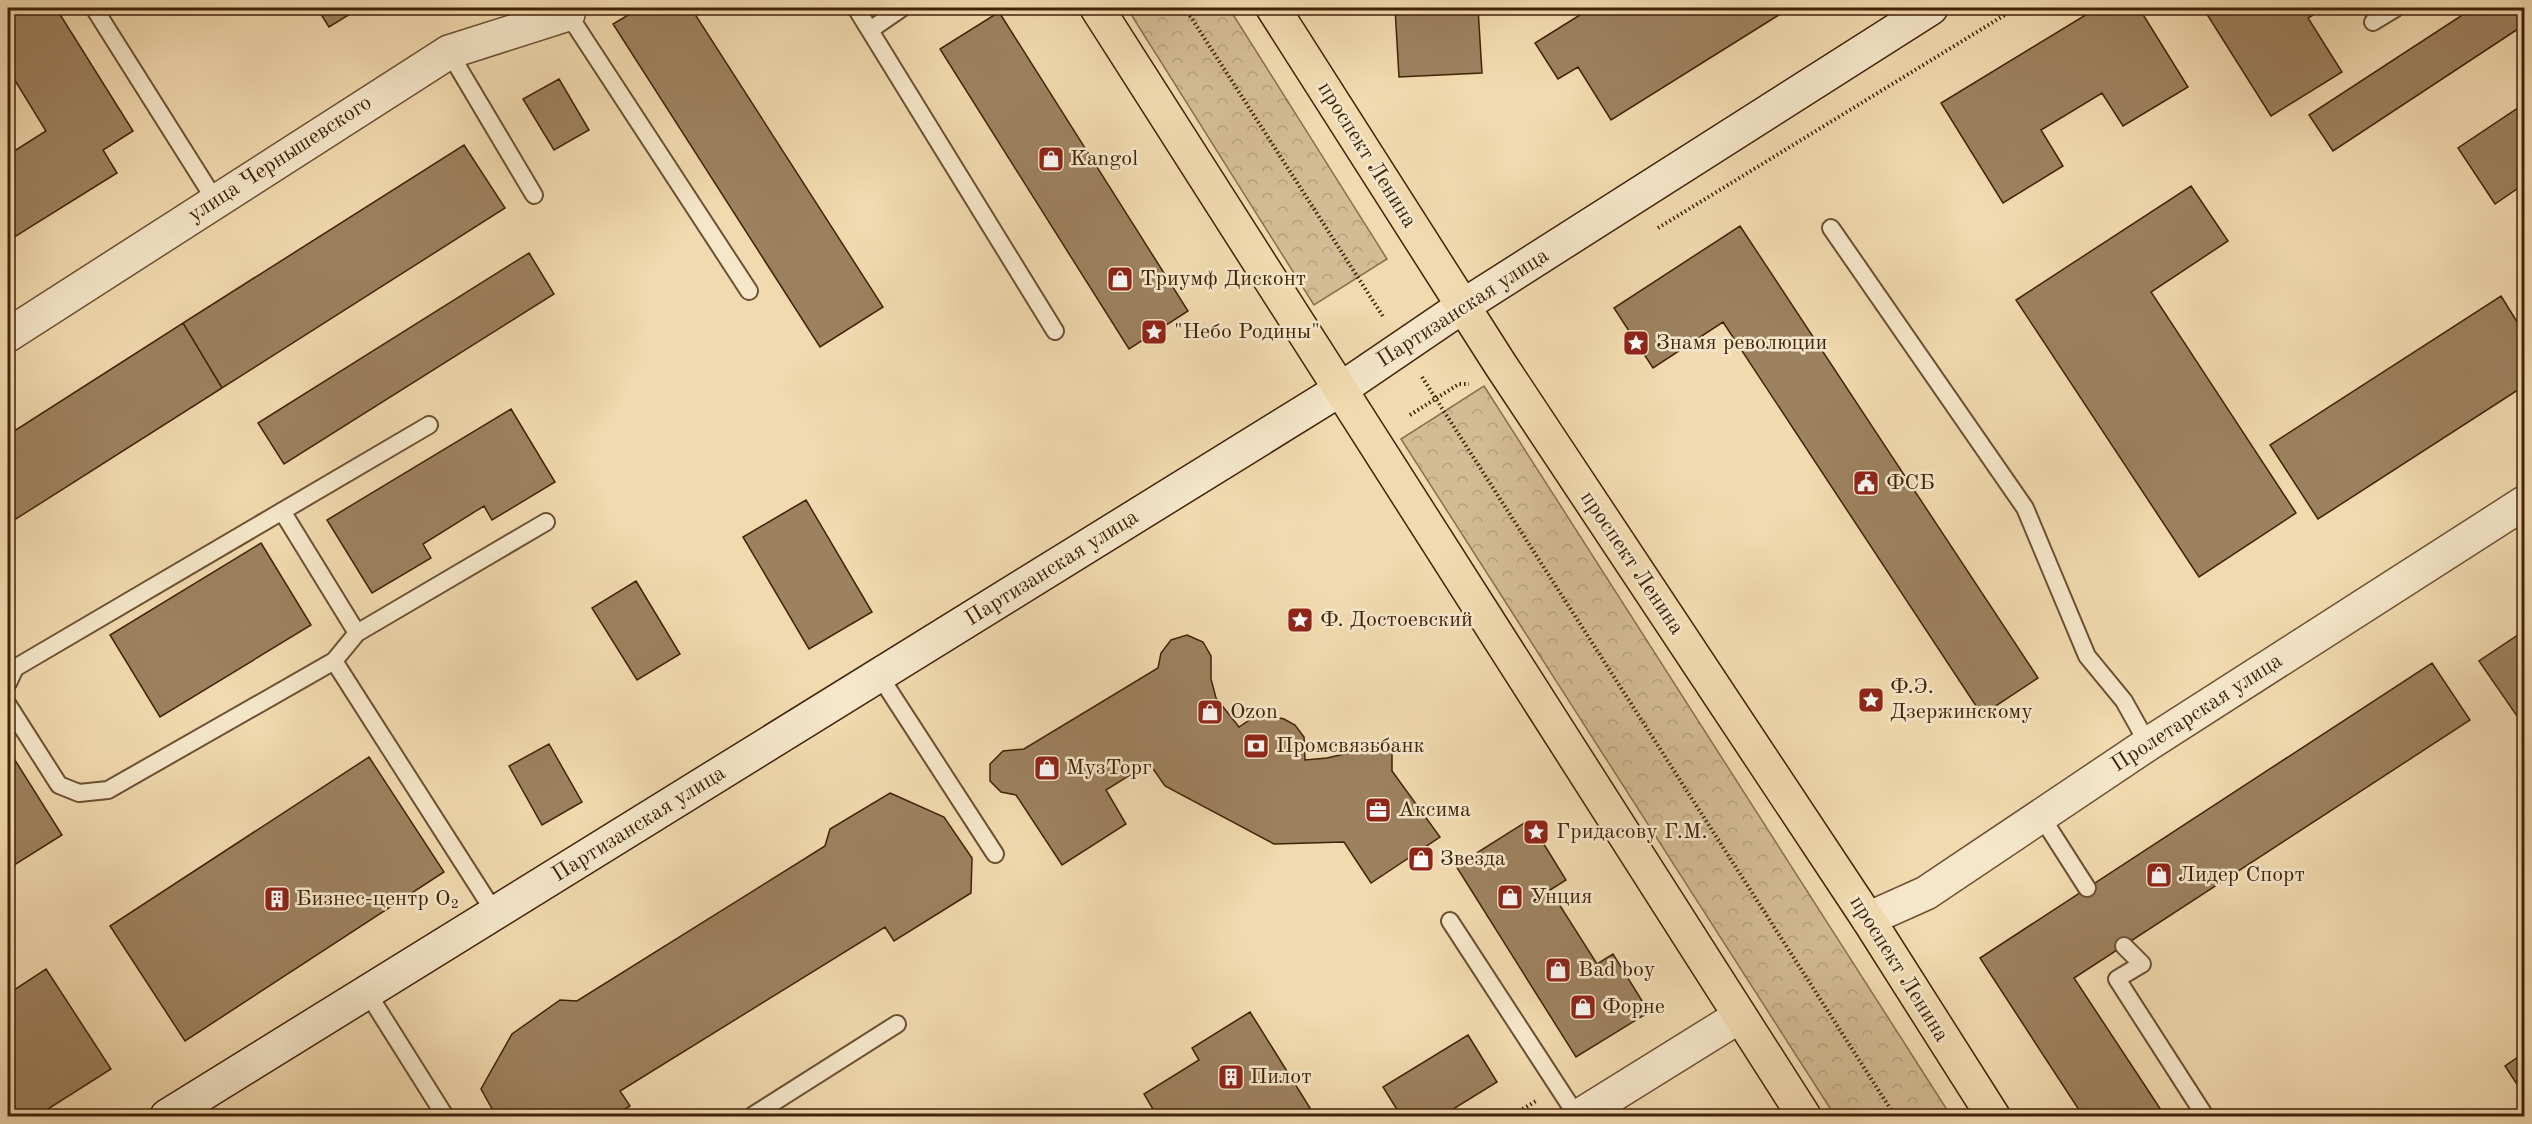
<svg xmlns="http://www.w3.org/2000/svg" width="2532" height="1124" viewBox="0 0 2532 1124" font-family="'Old Standard TT',serif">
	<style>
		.forest { fill: url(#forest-crowns); stroke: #8a6e4e; stroke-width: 1.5 }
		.building { fill: #9d825f; stroke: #412208; stroke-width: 1.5 }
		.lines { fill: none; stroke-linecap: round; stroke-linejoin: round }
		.service-casing { stroke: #6d5032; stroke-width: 20 }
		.minor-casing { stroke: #6d5032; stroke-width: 36 }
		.secondary-casing { stroke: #412208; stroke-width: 36 }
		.primary-casing { stroke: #412208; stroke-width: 36 }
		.path { stroke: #412208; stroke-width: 4; stroke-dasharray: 1.5 3; stroke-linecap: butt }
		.service { stroke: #f6e7cb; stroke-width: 16 }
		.minor { stroke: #f6e7cb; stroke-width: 33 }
		.secondary { stroke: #f6e7cb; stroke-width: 33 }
		.primary { stroke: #f1daaf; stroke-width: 33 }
		.labels { text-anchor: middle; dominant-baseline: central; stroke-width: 5; stroke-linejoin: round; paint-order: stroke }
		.street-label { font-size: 22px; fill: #412208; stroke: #f6e7cb }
		.poi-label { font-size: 22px; fill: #412208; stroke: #f6e7cb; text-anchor: start }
	</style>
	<defs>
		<pattern id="forest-crowns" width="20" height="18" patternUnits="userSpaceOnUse" patternTransform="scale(1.5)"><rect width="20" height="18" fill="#d3bb93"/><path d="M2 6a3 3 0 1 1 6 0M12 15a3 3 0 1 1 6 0" fill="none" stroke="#b6a07d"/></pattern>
	</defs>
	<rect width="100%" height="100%" fill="#f1daaf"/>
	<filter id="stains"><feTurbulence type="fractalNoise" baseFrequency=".00333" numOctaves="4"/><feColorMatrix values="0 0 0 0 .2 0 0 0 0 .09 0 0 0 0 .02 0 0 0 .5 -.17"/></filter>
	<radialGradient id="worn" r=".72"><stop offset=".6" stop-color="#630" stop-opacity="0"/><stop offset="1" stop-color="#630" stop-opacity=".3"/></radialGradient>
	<!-- forest -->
	<path class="forest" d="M1127,8H1229L1387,259L1314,305Z
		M1484,386L1951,1116H1835L1401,439Z"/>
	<!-- building -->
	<path class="building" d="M8,8H56L133,131L103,150L117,173L8,241V155L46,131L8,69Z
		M317,8H360L329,27Z
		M640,8H691L883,307L820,347L613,24Z
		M1395,8H1478L1482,73L1399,77Z
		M1591,8H1790L1611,120L1578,67L1558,79L1535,43Z
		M2097,8H2139L2188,87L2123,126L2102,93L2041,130L2063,166L2003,203L1941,103Z
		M2203,8H2324L2308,18L2342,72L2271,116Z
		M2473,8H2524V25L2333,151L2309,115Z
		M999,12L1188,311L1129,349L940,49Z
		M559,79L589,130L554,150L523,99Z
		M2524,104V184L2495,204L2458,148Z
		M464,145L505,208L222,388L183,323Z
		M2191,186L2228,241L2151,292L2296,513L2199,577L2016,300Z
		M1740,226L2038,678L1982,715L1723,322L1653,368L1614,308Z
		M529,253L554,294L284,464L258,423Z
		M2501,296L2524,333V386L2318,519L2270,445Z
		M183,323L222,388L8,524V435Z
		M511,409L555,482L492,520L484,506L423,544L431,558L372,593L327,520Z
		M806,500L872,612L809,649L743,537Z
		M261,543L311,625L160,717L110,635Z
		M636,581L680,654L637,680L592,608Z
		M2524,631V715L2519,719L2479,661Z
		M1187,635L1203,642L1211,656V679L1216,698L1239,727L1251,719L1266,715L1284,719L1295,725L1304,737L1305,760L1327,758L1353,752L1370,741L1382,744L1392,753V771L1440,837L1371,883L1344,842L1274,844L1165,786L1149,763L1106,790L1126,824L1062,865L1016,795L1001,792L990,781V764L1003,751L1024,749L1158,668L1161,653L1171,640Z
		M2432,663L2470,720L2074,978L2165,1116H2083L1980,958Z
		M549,744L582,802L542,825L509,766Z
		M8,749L62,835L8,869Z
		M369,757L444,872L185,1041L110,926Z
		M890,793L944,817L972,858L971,893L894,941L885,927L620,1091L630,1106L613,1116H496L481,1089L512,1034L560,1000L577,1001L825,846L830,829Z
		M1529,820L1566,880L1550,890L1597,964L1613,954L1649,1012L1576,1057L1456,866Z
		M46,969L111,1069L37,1116H8V994Z
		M1250,1012L1315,1116H1157L1144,1094L1199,1060L1192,1048Z
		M1468,1035L1497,1082L1442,1116H1401L1383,1087Z
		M2524,1053V1095L2505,1066Z"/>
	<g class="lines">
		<defs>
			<path id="service" d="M94,8L215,200
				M856,8L1055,331
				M568,14L749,291
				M2373,22L2396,8
				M870,30L902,8
				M449,52L534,195
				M1831,228L2025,508L2087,656L2124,701L2148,744
				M282,511L357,633
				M334,661L495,913
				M879,675L995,854
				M8,683L15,668L429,425
				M8,705L59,785L79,793L108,790L334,661L357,633L546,522
				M2041,816L2087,888
				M1450,921L1577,1116
				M2124,946L2142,964L2117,979L2205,1116
				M367,992L445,1116
				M752,1116L897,1024"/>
			<path id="minor" d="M8,335L449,52L568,14
				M1868,919L1926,893L2148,744L2524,503
				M1579,1116L1740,1016"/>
			<path id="secondary" d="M167,1116L1341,389L1463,306L1931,8"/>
			<path id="primary" d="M1097,8L1804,1116
				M1273,8L1500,364L1868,919L1993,1116"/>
		</defs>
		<!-- service casing -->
		<use href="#service" class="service-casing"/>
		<!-- minor casing -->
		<use href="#minor" class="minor-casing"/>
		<!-- secondary casing -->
		<use href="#secondary" class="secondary-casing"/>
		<!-- primary casing -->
		<use href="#primary" class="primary-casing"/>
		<!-- path -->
		<path class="path" d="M1185,8L1384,318
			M1658,228L2016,8
			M1422,377L1895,1116
			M1410,415L1459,384H1469
			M1511,1116L1536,1101"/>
		<!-- service -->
		<use href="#service" class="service"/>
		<!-- minor -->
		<use href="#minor" class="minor"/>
		<!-- secondary -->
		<use href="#secondary" class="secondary"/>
		<!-- primary -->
		<use href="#primary" class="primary"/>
	</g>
	<!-- icons -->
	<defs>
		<symbol id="shop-square" viewBox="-11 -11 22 22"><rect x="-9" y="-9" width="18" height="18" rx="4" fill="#8f2418" stroke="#f6e7cb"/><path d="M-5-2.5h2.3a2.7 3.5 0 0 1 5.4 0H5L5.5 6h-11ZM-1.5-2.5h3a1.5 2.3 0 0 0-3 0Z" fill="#fff"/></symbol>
		<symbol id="sight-square" viewBox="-11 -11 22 22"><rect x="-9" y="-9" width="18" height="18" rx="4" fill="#8f2418" stroke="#f6e7cb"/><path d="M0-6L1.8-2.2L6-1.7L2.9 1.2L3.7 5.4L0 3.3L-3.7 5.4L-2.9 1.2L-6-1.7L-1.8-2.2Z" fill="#fff"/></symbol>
		<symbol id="civic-square" viewBox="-11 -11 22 22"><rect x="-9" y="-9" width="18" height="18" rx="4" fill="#8f2418" stroke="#f6e7cb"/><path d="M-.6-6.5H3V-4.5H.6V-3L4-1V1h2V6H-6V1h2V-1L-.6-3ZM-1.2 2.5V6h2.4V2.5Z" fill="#fff"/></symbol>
		<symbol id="bank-square" viewBox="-11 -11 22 22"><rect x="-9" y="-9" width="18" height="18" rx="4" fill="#8f2418" stroke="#f6e7cb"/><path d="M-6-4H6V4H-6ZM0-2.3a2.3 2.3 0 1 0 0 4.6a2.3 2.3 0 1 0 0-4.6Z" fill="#fff"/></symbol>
		<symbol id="office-square" viewBox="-11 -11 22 22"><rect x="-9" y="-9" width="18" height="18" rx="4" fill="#8f2418" stroke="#f6e7cb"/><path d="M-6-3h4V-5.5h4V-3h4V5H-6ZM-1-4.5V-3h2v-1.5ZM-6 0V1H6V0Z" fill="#fff"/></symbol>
		<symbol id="building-square" viewBox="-11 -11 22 22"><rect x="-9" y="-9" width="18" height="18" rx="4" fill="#8f2418" stroke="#f6e7cb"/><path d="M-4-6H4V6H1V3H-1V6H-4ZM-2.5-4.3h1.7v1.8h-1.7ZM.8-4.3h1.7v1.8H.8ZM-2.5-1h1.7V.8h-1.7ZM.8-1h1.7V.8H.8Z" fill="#fff"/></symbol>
	</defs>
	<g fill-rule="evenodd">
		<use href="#shop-square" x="1036" y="144" width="30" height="30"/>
		<use href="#shop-square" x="1105" y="264" width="30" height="30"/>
		<use href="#sight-square" x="1139" y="317" width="30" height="30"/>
		<use href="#sight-square" x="1621" y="328" width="30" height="30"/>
		<use href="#civic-square" x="1851" y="468" width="30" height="30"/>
		<use href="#sight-square" x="1285" y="605" width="30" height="30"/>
		<use href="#sight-square" x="1856" y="685" width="30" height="30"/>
		<use href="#shop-square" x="1195" y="697" width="30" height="30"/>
		<use href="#bank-square" x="1241" y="731" width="30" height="30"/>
		<use href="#shop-square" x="1032" y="753" width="30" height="30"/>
		<use href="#office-square" x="1363" y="795" width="30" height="30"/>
		<use href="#sight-square" x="1521" y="817" width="30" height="30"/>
		<use href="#shop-square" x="1406" y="844" width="30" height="30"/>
		<use href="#shop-square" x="2144" y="860" width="30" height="30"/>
		<use href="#shop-square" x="1495" y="882" width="30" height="30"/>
		<use href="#building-square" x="262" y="884" width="30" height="30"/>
		<use href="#shop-square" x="1543" y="955" width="30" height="30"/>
		<use href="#shop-square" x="1568" y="992" width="30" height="30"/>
		<use href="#building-square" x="1216" y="1062" width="30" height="30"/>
	</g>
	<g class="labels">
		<!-- street labels -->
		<g class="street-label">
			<text transform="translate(1367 155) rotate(58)">проспект Ленина</text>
			<text transform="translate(280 159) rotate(-33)">улица Чернышевского</text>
			<text transform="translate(1463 308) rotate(-33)">Партизанская улица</text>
			<text transform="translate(1632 563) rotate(56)">проспект Ленина</text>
			<text transform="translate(1052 568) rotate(-32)">Партизанская улица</text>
			<text transform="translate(2197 713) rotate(-33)">Пролетарская улица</text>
			<text transform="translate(639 824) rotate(-32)">Партизанская улица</text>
			<text transform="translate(1899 969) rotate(58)">проспект Ленина</text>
		</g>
		<!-- poi labels -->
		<g class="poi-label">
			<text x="1070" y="159">Kangol</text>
			<text x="1140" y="279">Триумф Дисконт</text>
			<text x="1174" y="332">"Небо Родины"</text>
			<text x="1656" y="343">Знамя революции</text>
			<text x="1886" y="483">ФСБ</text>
			<text x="1320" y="620">Ф. Достоевский</text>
			<text x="1890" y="687">Ф.Э.<tspan x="1890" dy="25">Дзержинскому</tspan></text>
			<text x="1230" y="712">Ozon</text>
			<text x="1276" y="746">Промсвязьбанк</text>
			<text x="1066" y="768">МузТорг</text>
			<text x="1398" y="810">Аксима</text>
			<text x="1556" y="832">Гридасову Г.М.</text>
			<text x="1440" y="859">Звезда</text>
			<text x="2178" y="875">Лидер Спорт</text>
			<text x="1530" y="897">Унция</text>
			<text x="296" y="899">Бизнес-центр O₂</text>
			<text x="1578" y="970">Bad boy</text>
			<text x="1602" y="1007">Форне</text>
			<text x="1250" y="1077">Пилот</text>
		</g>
	</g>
	<!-- margin -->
	<rect width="2532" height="1124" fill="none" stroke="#f1daaf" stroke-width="30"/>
	<rect x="9" y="9" width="2514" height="1106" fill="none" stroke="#412208" stroke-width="3"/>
	<rect x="15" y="15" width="2502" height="1094" fill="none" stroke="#412208" stroke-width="1.5"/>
	<rect width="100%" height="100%" filter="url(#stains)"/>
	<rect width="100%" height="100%" fill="url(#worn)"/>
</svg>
